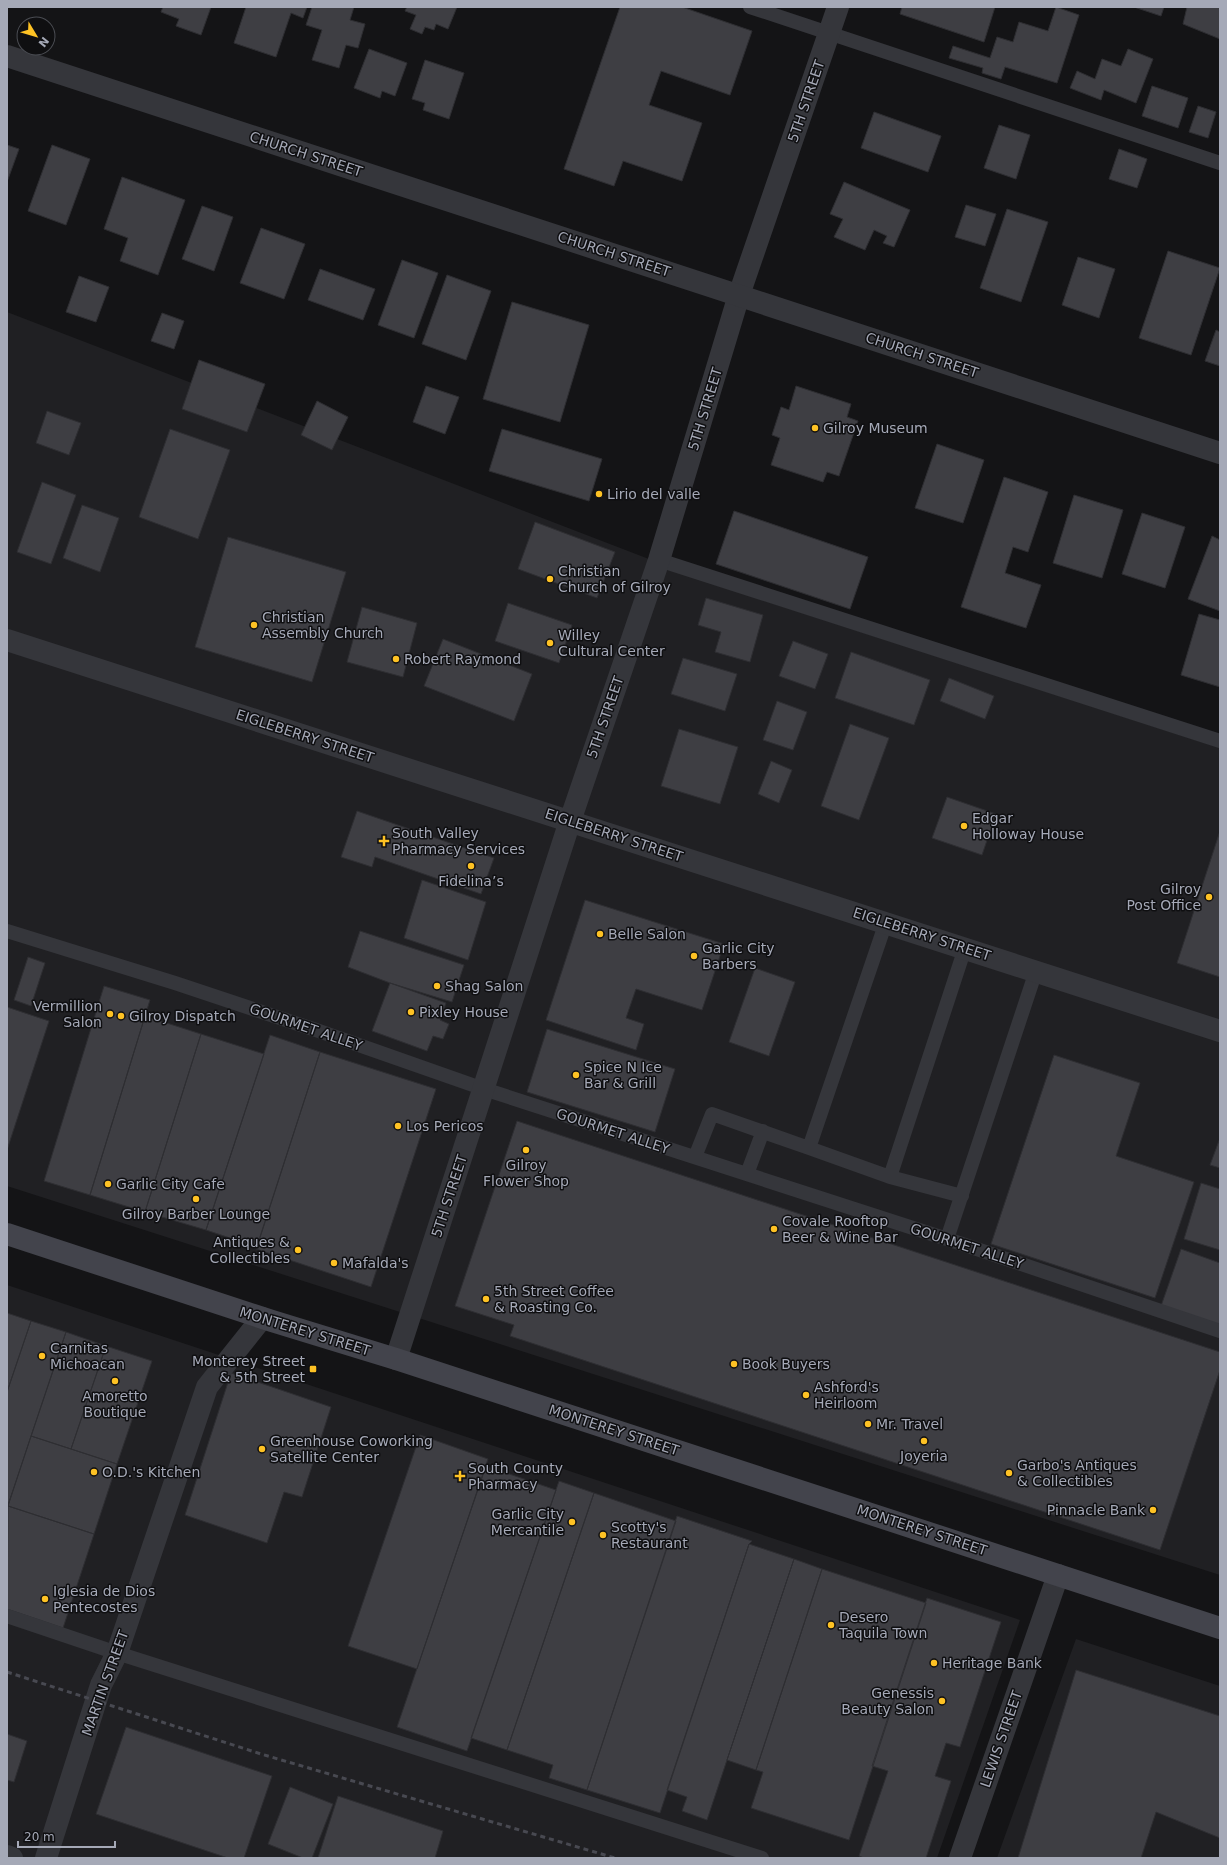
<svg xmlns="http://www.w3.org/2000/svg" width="1227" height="1865" viewBox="0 0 1227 1865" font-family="'DejaVu Sans',sans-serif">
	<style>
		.built { fill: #202023 }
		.building { fill: #3e3e43; stroke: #2e2e32 }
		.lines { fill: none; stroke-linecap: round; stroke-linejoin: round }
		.service { stroke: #35363b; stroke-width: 14 }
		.minor { stroke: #35363b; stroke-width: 22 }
		.tertiary { stroke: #35363b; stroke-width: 22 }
		.secondary { stroke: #43444c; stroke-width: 22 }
		.rail { stroke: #484951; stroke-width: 3; stroke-dasharray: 5 4; stroke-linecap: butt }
		.poi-dot { fill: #fec224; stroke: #0f0f11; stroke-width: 1.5 }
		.labels { text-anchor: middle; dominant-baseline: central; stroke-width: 3; stroke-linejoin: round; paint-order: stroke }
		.street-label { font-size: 14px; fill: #a5a9b7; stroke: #0f0f11 }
		.poi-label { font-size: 14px; fill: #a5a9b7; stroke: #0f0f11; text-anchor: start }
	</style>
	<rect width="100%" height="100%" fill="#141416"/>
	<!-- built -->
	<path class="built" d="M7,312L719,586L1220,748V1575L7,1186Z
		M7,1285L1020,1620L937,1858H7Z
		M1076,1639L1220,1686V1858H997Z"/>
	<!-- building -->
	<path class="building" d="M163,7H211L201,35L176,26L179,19L161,12Z
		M246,7H307L303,18L291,13L276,57L234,43Z
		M312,7H354L350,20L365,24L358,48L346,45L339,68L312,60L322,30L306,25Z
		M407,7H457L448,29L436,24L434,30L425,27L422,34L410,29L416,15L405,11Z
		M620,7H682L752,31L730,95L661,71L649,105L702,123L682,181L623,161L614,186L564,169Z
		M902,7H995L984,42L900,14Z
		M1056,7L1079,15L1057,83L1005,67L1001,79L982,73L983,68L949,58L953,46L990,58L997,37L1013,42L1019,22L1048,31Z
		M1134,7H1164L1161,16Z
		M1187,7H1220V39L1183,24Z
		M369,49L407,63L395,96L382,91L380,98L354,88Z
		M1128,49L1153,59L1136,103L1104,90L1101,100L1070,88L1077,71L1095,79L1102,59L1121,66Z
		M425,60L464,73L449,119L423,110L425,103L412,99Z
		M1152,86L1188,98L1178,128L1142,116Z
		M1198,106L1216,112L1208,138L1189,132Z
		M874,112L941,136L928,172L861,148Z
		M999,125L1030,135L1016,179L984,168Z
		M7,145L19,149L7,182Z
		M52,145L90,159L66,225L28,211Z
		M1119,149L1147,159L1137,188L1109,179Z
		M122,177L185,200L158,275L120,261L128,238L104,229Z
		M844,182L910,210L894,247L883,243L887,236L874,230L865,250L834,237L843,219L830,214Z
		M966,205L996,214L985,246L955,237Z
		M202,206L233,217L214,271L182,259Z
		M1007,209L1048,222L1021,302L980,288Z
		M261,228L305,244L284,299L240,283Z
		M1168,251L1220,268L1191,355L1139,338Z
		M1078,257L1115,269L1099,318L1062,305Z
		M402,260L438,273L414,338L378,325Z
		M320,269L375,289L363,320L308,300Z
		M447,275L491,291L466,360L422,344Z
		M79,276L109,287L96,322L66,312Z
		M512,302L589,325L560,422L483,399Z
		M162,313L184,321L174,349L151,341Z
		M1216,330L1220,332V366L1205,361Z
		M199,360L265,384L247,432L182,409Z
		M426,386L459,397L445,434L413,422Z
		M796,386L851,404L847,417L858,421L839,476L827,472L823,482L771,465L780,438L772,435L781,407L789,410Z
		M317,401L348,417L332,450L301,435Z
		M47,411L81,423L69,455L36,443Z
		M170,429L230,450L198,539L139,517Z
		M502,429L602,459L589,501L489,471Z
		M937,444L984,460L963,523L915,508Z
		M1004,477L1048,492L1028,552L1013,547L1005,573L1041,585L1026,628L961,607Z
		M42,482L76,495L51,564L17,552Z
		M1074,495L1123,510L1102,578L1053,563Z
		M82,505L119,518L100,572L63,558Z
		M734,511L868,557L850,609L716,564Z
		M1142,513L1185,527L1165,588L1122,574Z
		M535,522L615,552L597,598L518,569Z
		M1212,536L1220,540V611L1188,599Z
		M228,537L346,572L312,682L195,647Z
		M706,598L763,615L750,662L715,652L721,632L698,625Z
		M508,603L572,625L559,663L495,641Z
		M362,607L417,623L403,677L347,662Z
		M1199,614L1220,620V687L1181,675Z
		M443,639L532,674L514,721L424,686Z
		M793,641L828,654L815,689L779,676Z
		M851,652L930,680L914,725L835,698Z
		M683,658L737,674L725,711L671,694Z
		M949,678L994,696L985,719L940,701Z
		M777,701L807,712L793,750L763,740Z
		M850,724L889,738L859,820L821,806Z
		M679,729L738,747L720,804L661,786Z
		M771,761L792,770L779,803L758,794Z
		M947,797L996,814L982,855L932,838Z
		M357,811L494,858L481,894L375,857L372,867L341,857Z
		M1220,831V977L1177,963Z
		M422,880L486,902L468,960L404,938Z
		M585,900L724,944L702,1010L636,989L626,1018L644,1024L636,1050L546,1020Z
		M360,931L464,965L452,1002L390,983L348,967Z
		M28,957L45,963L31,1006L14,1000Z
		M755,968L795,982L769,1056L729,1042Z
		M390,983L446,1003L440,1020L449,1024L443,1039L433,1036L427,1051L372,1031Z
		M104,986L150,1000L90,1195L44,1181Z
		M7,1007L49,1021L7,1150Z
		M145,1016L201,1034L145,1212L90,1195Z
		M547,1029L675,1069L655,1132L527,1092Z
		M201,1034L264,1054L206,1230L145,1212Z
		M270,1035L320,1052L257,1247L206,1230Z
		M320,1052L436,1089L371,1287L256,1249Z
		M1054,1055L1140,1083L1116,1156L1194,1182L1155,1298L991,1244Z
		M517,1121L1220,1352V1370L1160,1550L510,1336L514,1325L455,1306Z
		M1220,1138V1168L1210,1165Z
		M1201,1183L1220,1189V1250L1184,1239Z
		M1181,1249L1220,1263V1327L1161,1306Z
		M7,1313L31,1321L7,1392Z
		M31,1321L66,1332L7,1508V1392Z
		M66,1332L106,1346L71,1449L31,1436Z
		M106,1346L152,1361L117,1464L71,1449Z
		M231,1373L331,1407L302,1497L284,1492L267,1543L185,1515Z
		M420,1435L488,1459L417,1669L348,1646Z
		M31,1436L117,1464L94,1534L8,1506Z
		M486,1466L556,1490L467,1751L397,1727Z
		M559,1481L594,1493L507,1750L471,1738Z
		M594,1493L676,1521L587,1790L549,1778L553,1765L507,1750Z
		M8,1506L94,1534L63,1628L7,1609Z
		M677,1516L752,1541L749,1544L660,1813L587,1790Z
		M749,1544L794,1559L707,1820L682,1811L687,1797L667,1790Z
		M794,1559L822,1569L756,1770L727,1760Z
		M822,1569L926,1603L849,1840L751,1808L763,1772L756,1770Z
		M927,1598L1001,1622L960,1747L946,1743L935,1776L951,1781L926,1858H864L859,1856L888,1771L872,1766Z
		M1076,1670L1220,1716V1838L1156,1812L1141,1858H1018Z
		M126,1727L272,1776L244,1858H228L96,1814Z
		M7,1734L27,1741L14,1782L7,1780Z
		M290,1787L333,1804L312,1858H303L268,1844Z
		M338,1796L443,1831L435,1858H318Z"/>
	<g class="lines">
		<!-- service -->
		<path class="service" d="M750,7L1220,163
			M659,560L1220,741
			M886,922L809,1148L890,1177L965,948
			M7,931L175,983L316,1030L484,1089L947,1239L1220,1331
			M695,1157L712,1114L809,1148
			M747,1174L763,1131
			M890,1177L962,1196
			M947,1239L1036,971
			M7,1616L117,1653L762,1858"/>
		<!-- minor -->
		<path class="minor" d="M7,640L1220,1031
			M396,1359L570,821L659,560L739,295L838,7
			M7,1856L12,1858
			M46,1858L101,1685L117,1653L207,1387L262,1318
			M960,1858L1058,1575"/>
		<!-- tertiary -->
		<path class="tertiary" d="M7,56L1220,453"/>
		<!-- secondary -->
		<path class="secondary" d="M7,1234L272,1321L396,1359L1220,1628"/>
		<!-- rail -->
		<path class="rail" d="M7,1672L261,1754L615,1858"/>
	</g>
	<!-- markers -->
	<g class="poi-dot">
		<circle cx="815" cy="428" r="4"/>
		<circle cx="599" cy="494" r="4"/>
		<circle cx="550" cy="579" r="4"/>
		<circle cx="254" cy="625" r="4"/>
		<circle cx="550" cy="643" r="4"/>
		<circle cx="396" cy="659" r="4"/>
		<circle cx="964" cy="826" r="4"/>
		<path d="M382 835h4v4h4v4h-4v4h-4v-4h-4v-4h4z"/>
		<circle cx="471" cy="866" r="4"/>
		<circle cx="1209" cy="897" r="4"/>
		<circle cx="600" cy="934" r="4"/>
		<circle cx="694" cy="956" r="4"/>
		<circle cx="437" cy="986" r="4"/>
		<circle cx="411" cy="1012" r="4"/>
		<circle cx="110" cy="1014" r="4"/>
		<circle cx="121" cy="1016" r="4"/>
		<circle cx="576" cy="1075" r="4"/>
		<circle cx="398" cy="1126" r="4"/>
		<circle cx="526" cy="1150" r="4"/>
		<circle cx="108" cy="1184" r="4"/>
		<circle cx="196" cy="1199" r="4"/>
		<circle cx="774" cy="1229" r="4"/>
		<circle cx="298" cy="1250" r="4"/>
		<circle cx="334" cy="1263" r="4"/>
		<circle cx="486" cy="1299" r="4"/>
		<circle cx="42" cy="1356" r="4"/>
		<circle cx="734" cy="1364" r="4"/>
		<rect x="309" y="1365" width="8" height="8" rx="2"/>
		<circle cx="115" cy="1381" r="4"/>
		<circle cx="806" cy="1395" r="4"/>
		<circle cx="868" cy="1424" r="4"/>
		<circle cx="924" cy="1441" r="4"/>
		<circle cx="262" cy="1449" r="4"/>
		<circle cx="94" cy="1472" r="4"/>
		<circle cx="1009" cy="1473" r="4"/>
		<path d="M458 1470h4v4h4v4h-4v4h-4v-4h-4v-4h4z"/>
		<circle cx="1153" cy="1510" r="4"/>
		<circle cx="572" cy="1522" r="4"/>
		<circle cx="603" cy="1535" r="4"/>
		<circle cx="45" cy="1599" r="4"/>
		<circle cx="831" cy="1625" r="4"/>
		<circle cx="934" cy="1663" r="4"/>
		<circle cx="942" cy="1701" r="4"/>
	</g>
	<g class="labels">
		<!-- street labels -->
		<g class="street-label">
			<text transform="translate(806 101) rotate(-71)">5TH STREET</text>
			<text transform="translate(306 154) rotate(18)">CHURCH STREET</text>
			<text transform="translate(614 254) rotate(18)">CHURCH STREET</text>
			<text transform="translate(922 355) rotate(18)">CHURCH STREET</text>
			<text transform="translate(705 409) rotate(-73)">5TH STREET</text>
			<text transform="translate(605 717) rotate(-71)">5TH STREET</text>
			<text transform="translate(305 736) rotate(18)">EIGLEBERRY STREET</text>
			<text transform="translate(614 835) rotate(18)">EIGLEBERRY STREET</text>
			<text transform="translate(922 934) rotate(18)">EIGLEBERRY STREET</text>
			<text transform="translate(306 1027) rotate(19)">GOURMET ALLEY</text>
			<text transform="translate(613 1131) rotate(18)">GOURMET ALLEY</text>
			<text transform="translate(449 1196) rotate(-72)">5TH STREET</text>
			<text transform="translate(967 1246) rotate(18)">GOURMET ALLEY</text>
			<text transform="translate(305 1331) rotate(17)">MONTEREY STREET</text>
			<text transform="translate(614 1430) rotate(18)">MONTEREY STREET</text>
			<text transform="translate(922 1530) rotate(18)">MONTEREY STREET</text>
			<text transform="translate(105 1683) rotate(-70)">MARTIN STREET</text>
			<text transform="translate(1001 1739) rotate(-71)">LEWIS STREET</text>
		</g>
		<!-- poi labels -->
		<g class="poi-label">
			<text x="823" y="428">Gilroy Museum</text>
			<text x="607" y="494">Lirio del valle</text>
			<text x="558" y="571">Christian<tspan x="558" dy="16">Church of Gilroy</tspan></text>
			<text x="262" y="617">Christian<tspan x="262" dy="16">Assembly Church</tspan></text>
			<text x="558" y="635">Willey<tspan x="558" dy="16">Cultural Center</tspan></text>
			<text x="404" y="659">Robert Raymond</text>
			<text x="972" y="818">Edgar<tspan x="972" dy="16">Holloway House</tspan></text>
			<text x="392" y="833">South Valley<tspan x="392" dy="16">Pharmacy Services</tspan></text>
			<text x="471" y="881" text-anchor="middle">Fidelina’s</text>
			<text x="1201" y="889" text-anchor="end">Gilroy<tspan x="1201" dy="16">Post Office</tspan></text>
			<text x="608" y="934">Belle Salon</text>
			<text x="702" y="948">Garlic City<tspan x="702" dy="16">Barbers</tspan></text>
			<text x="445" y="986">Shag Salon</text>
			<text x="102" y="1006" text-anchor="end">Vermillion<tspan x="102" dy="16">Salon</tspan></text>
			<text x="419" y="1012">Pixley House</text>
			<text x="129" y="1016">Gilroy Dispatch</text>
			<text x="584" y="1067">Spice N Ice<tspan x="584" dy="16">Bar &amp; Grill</tspan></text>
			<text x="406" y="1126">Los Pericos</text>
			<text x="526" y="1165" text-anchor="middle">Gilroy<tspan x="526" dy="16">Flower Shop</tspan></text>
			<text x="116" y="1184">Garlic City Cafe</text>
			<text x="196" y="1214" text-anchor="middle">Gilroy Barber Lounge</text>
			<text x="782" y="1221">Covale Rooftop<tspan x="782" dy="16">Beer &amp; Wine Bar</tspan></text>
			<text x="290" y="1242" text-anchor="end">Antiques &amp;<tspan x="290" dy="16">Collectibles</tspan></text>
			<text x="342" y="1263">Mafalda's</text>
			<text x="494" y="1291">5th Street Coffee<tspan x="494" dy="16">&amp; Roasting Co.</tspan></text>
			<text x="50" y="1348">Carnitas<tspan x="50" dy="16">Michoacan</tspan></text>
			<text x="305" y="1361" text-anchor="end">Monterey Street<tspan x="305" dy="16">&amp; 5th Street</tspan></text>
			<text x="742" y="1364">Book Buyers</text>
			<text x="814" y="1387">Ashford's<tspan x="814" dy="16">Heirloom</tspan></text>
			<text x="115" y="1396" text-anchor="middle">Amoretto<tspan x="115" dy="16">Boutique</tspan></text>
			<text x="876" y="1424">Mr. Travel</text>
			<text x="270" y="1441">Greenhouse Coworking<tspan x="270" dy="16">Satellite Center</tspan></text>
			<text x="924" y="1456" text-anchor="middle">Joyeria</text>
			<text x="1017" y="1465">Garbo's Antiques<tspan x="1017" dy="16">&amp; Collectibles</tspan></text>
			<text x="468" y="1468">South County<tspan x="468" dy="16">Pharmacy</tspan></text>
			<text x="102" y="1472">O.D.'s Kitchen</text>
			<text x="1145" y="1510" text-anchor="end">Pinnacle Bank</text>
			<text x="564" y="1514" text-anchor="end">Garlic City<tspan x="564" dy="16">Mercantile</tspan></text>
			<text x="611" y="1527">Scotty's<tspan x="611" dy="16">Restaurant</tspan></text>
			<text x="53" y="1591">Iglesia de Dios<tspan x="53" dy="16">Pentecostes</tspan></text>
			<text x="839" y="1617">Desero<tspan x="839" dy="16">Taquila Town</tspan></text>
			<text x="942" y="1663">Heritage Bank</text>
			<text x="934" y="1693" text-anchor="end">Genessis<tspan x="934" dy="16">Beauty Salon</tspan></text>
		</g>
	</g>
	<!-- border -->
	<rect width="1227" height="1865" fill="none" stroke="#a5a9b7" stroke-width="16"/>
	<!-- north arrow -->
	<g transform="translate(36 36) rotate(128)"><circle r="19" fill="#0f0f11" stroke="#4b4d53"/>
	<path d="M0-3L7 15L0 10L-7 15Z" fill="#fec224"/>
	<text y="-6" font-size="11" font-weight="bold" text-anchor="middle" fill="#a5a9b7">N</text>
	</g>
	<!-- scale -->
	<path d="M18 1841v6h97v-6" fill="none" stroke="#a5a9b7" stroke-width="2"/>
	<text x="24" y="1841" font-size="12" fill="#a5a9b7" stroke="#0f0f11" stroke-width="3" paint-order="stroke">20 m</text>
</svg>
